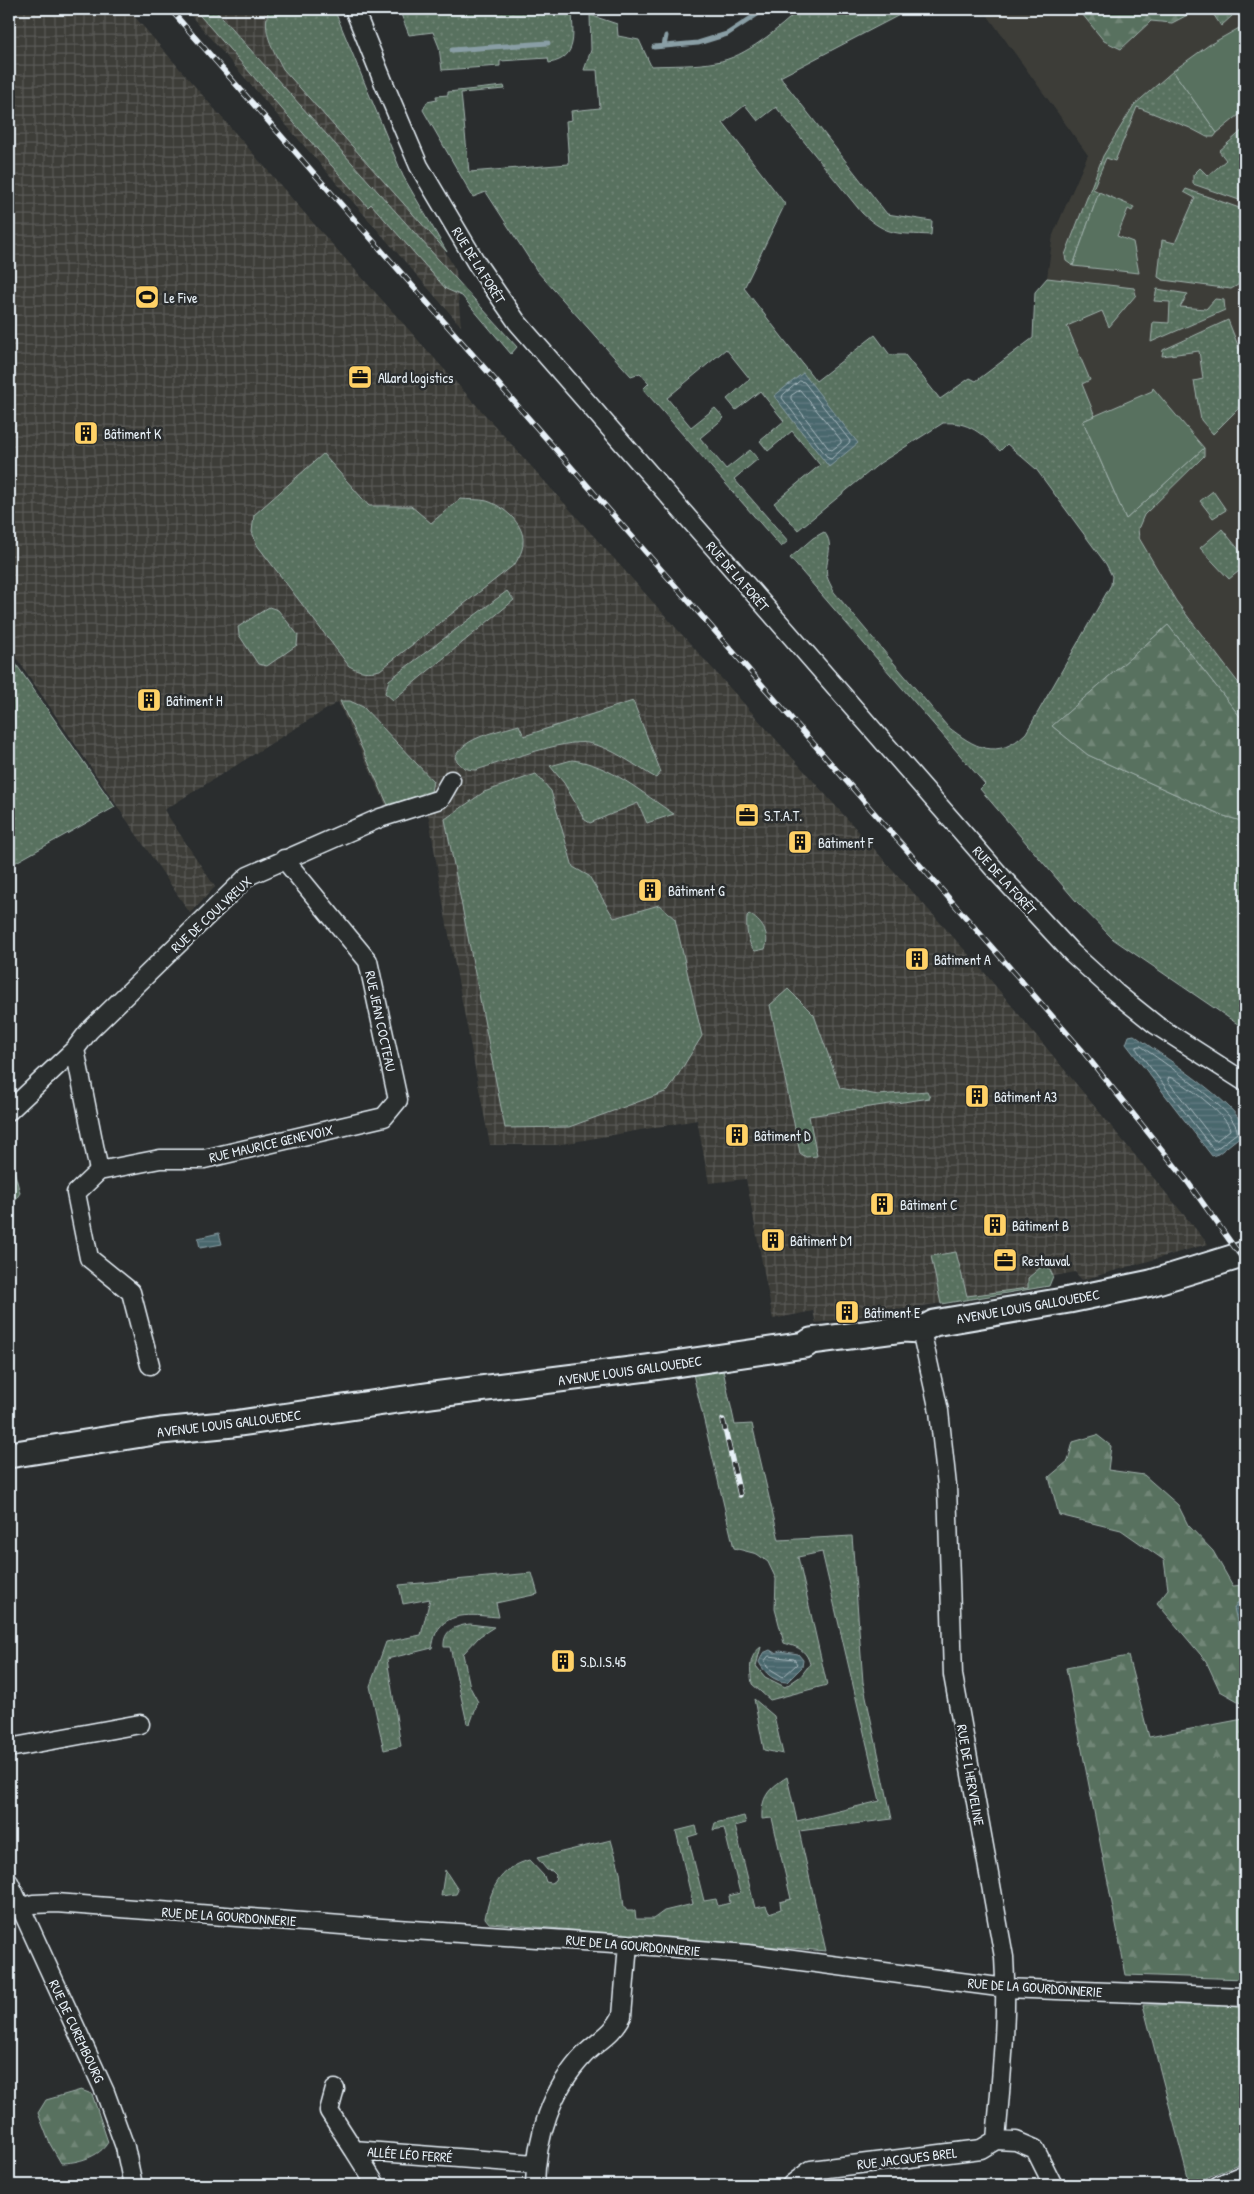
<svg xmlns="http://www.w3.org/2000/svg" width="1254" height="2194" viewBox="0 0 1254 2194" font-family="'Patrick Hand',sans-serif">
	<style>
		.built { fill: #3e3e39 }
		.industrial { fill: url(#industrial-grid) }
		.grass { fill: url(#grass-dots); stroke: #a0b1ac }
		.forest { fill: url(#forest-firs); stroke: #a0b1ac }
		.park { fill: #59715f; stroke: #a0b1ac }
		.water { fill: url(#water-rules); stroke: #899ea5 }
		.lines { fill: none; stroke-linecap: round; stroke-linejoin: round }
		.shore { stroke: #a9bac0; stroke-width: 1 }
		.stream { stroke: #899ea5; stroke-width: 5 }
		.minor-casing { stroke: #e8f1f8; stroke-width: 21 }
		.secondary-casing { stroke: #e8f1f8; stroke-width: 29 }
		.minor { stroke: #2a2d2e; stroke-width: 18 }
		.secondary { stroke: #2a2d2e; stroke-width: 25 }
		.rail-casing { stroke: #e8f1f8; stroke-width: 5.5 }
		.rail { stroke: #2a2d2e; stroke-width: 4; stroke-dasharray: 11; stroke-linecap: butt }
		.labels { text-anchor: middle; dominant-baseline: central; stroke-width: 5; stroke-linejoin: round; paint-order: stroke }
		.street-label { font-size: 14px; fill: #e8f1f8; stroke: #2a2d2e }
		.poi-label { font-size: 14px; fill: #e8f1f8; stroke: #2a2d2e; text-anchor: start }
	</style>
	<defs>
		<pattern id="industrial-grid" width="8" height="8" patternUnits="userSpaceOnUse" patternTransform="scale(1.25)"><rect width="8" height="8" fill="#3e3e39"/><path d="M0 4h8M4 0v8" fill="none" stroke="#5a5a56"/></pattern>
		<pattern id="grass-dots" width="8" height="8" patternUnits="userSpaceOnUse" patternTransform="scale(1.25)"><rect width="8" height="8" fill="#59715f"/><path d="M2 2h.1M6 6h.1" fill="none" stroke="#718677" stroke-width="1.8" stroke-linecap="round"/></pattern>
		<pattern id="forest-firs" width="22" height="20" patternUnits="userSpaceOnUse" patternTransform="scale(1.25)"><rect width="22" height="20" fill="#59715f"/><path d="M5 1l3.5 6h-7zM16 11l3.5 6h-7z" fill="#718677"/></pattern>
		<pattern id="water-rules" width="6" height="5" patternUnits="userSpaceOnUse" patternTransform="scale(1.25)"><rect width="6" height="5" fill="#4a676d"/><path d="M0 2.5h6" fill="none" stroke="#647d83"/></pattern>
	</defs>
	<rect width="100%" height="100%" fill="#2a2d2e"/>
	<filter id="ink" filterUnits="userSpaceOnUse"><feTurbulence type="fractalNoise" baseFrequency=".02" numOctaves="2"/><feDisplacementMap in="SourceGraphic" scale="10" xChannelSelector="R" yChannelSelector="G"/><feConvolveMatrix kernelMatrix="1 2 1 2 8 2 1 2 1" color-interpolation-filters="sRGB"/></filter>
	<g filter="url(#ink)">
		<!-- built -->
		<path class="built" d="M983,9H1245V723L976,381L1033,338L1035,292L1047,278L1053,235L1088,155Z"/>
		<!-- industrial -->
		<path class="industrial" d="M9,9H128L314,224L979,966L1208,1244L1082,1280L1075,1272L1054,1276L1049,1286L816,1323L813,1311L773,1319L746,1179L709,1183L697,1120L556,1145H490L445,914L429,818L421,797L387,807L338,702L164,810L215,887L190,913L9,647Z
			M185,9H334L403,176L456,271L461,326Z"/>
		<!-- grass -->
		<path class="grass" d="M194,9H214L517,347L511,354L462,296L446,289L371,204L368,207Z
			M269,9H334L403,176L447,252L283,69C273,49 261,31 269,9Z
			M399,9H572C572,32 580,58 549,63L548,58L500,61V66L442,70L439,47L433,32L409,35Z
			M800,9H911L780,77L887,214L932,221L931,235C898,233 888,237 862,213L776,107L758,121L745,105L723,123L785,204L744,288L816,381L875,335L890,355H905L940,399L970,378L976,381L1033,338L1035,292L1047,278L1134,288L1136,295L1109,327L1102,311L1067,326L1090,380L1082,384L1095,416L1083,421L1126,519L1204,448V456L1144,515L1138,529L1139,538L1176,601L1237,681L1245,689V723L1168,625L1052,726L1088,755L1224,816L1245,822V1029L1113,939L1076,901L980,789L985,784L790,558L813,538L824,532C836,545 824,561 827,576C828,581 832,587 834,592L947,726C975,748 997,761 1026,733L1111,585L1112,576L1106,564L1036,469L1007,444L1000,451C982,434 969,421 943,423L880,463L798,530L774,503L820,465L792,431L768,451L760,441L784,421L760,391L736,410L727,399L750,379L726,349L667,398L691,427L715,408L724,418L700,438L726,469L750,450L758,459L734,479L788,541L781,547L643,389L649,383L640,373L631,376L537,271L486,192L473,197L423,110L427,102L437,100L436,96L448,95V92L504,86L505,89L461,93L469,172L569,164L566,121L572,120L571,111L600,108L597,70H584L591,50L590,15L617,24L618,36L639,40L651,66C672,65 695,66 716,62C745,58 779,28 800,9Z
			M1210,9H1235L1232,16L1221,26Z
			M1173,71L1217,133L1214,137H1207L1190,128L1137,107L1115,161L1106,158L1093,189L1099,192L1073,266L1066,261L1065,255L1103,156L1134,105Z
			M1245,128V202L1193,184V175L1200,168L1208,176L1226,160L1219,151Z
			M1186,189L1245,210V265L1238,285L1231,289L1163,280L1158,277L1162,240L1175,243L1195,198L1184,192Z
			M1157,289L1188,294L1180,307L1206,309L1215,299L1224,300L1225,310L1151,342L1153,322L1169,323L1170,302L1154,301Z
			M1228,320L1245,363V402L1213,434L1201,420L1194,381L1203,379L1199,351L1162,356L1163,350Z
			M323,454L369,506H411L431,523L460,499C468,500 479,499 487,501C503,506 525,524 523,543C523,550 519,557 515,564L380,670C368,673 360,672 349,666L257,545L252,532L254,515Z
			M1213,491L1226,510L1213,518L1200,501Z
			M1222,529L1245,557V569L1243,568L1229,579L1200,548Z
			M507,591L514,600L393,700L385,693L389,680Z
			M269,607L278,610L298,635L297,645L267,666L258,664L239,635L238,627Z
			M9,654L115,807L9,866Z
			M340,701H350L363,707L433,781L431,792L388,805Z
			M633,701L661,772L656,778C635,766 612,747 588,743C563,739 503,762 476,770C466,770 461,767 455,758C462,737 500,731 519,725L524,736Z
			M572,760C610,764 643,794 674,814L647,823L638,803L590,823L585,820L564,783L550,766Z
			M536,774L551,791L573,867L589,876L614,918L659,905L675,919L702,1036L668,1091L569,1127L505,1128L445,819L484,792Z
			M749,914C761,921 771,934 765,949L755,951C747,944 746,926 747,916Z
			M788,989L814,1015L840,1088L878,1095L927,1091L930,1098L809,1116L817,1156L806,1157L800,1153L770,1005Z
			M9,1151L20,1193L14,1202L9,1205Z
			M956,1252L967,1296L1028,1288V1278L1041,1267L1048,1266L1053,1276L1049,1286L941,1304L931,1256Z
			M723,1370L735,1425L752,1424L779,1540L852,1536L863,1682L892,1819L799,1831L826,1951L489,1923L485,1918C491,1889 498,1869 529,1860L544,1876L546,1882L551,1883L555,1880L556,1875L552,1871L547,1870L537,1858L611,1840L620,1872L624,1907L627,1911H635L636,1919H653L664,1911L693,1904L676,1831L696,1826L698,1834L688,1837L704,1901L716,1899L718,1906L730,1903L729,1896L740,1893L724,1828L713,1830L715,1823L744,1816L746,1823L735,1826L755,1908L766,1906L769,1913L781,1909L780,1902L791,1899L772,1818L762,1819C761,1797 768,1789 787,1777L797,1821L880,1801L822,1552L798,1557L827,1685L770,1700L752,1684C750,1670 748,1656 761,1647L756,1666L765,1677L785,1687L801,1676L810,1664C806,1649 797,1647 784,1643L775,1609L776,1579L768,1562L757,1554L734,1548L693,1374Z
			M532,1573L538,1594L496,1603L499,1617C478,1616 448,1609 436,1633C434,1637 433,1644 432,1648L387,1659L401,1746L384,1750L370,1686L386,1642L421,1635L430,1599L403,1604L399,1585Z
			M470,1624L494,1627L480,1636L463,1654L470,1687L478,1702L470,1724L467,1723L450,1647H444C443,1630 455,1626 470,1624Z
			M754,1699L774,1716L783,1754L764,1750Z
			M445,1870L458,1890L456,1894L441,1896Z
			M1245,2004V2161L1190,2185L1143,2005Z"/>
		<!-- forest -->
		<path class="forest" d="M1078,9H1199L1172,23L1151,21L1121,49L1104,41Z
			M1168,625L1245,723V822L1224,816L1088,755L1052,726Z
			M1097,1435L1111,1446L1108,1470L1144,1475L1178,1505L1188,1525L1213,1551L1233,1586L1245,1585V1705L1220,1691L1206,1661L1157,1603L1168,1589L1164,1560L1121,1530L1059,1515L1049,1477L1068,1461L1073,1442Z
			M1128,1656L1149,1737L1243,1719L1245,1713V1979L1126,1975L1066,1668Z
			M81,2090L92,2094L108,2142C100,2157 77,2163 61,2163L50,2144L38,2113L46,2100Z"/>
		<!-- park -->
		<path class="park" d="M1241,27L1245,36V110L1217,133L1173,71L1209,45Z
			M1099,192L1134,207L1132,211L1128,209L1117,236L1133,242L1139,273L1073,266Z
			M1153,388L1204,448L1126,519L1083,421L1152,391Z"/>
		<!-- water -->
		<path class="water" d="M803,373L858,443L829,467L774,396Z
			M1134,1035C1158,1053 1232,1100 1242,1124C1243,1127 1243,1131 1242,1135L1218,1154L1212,1156L1126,1044L1129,1036Z
			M219,1233L222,1244L200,1248L198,1238Z
			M1245,1601V1642H1244L1240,1635L1234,1608L1237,1603Z
			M770,1650L775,1653L780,1651L798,1654L803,1660L802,1667L787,1682C775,1682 764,1673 759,1662L763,1653Z"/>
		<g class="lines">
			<!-- shore -->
			<path class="shore" d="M800,381L804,382L850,441L849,443L831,459L828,458L782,398L783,395Z
				M800,390L841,440V443L832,450L829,449L791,399V396Z
				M1141,1046C1159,1060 1241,1113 1237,1133L1216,1149H1213L1137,1050V1047Z
				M1169,1077C1181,1079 1230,1118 1230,1130L1217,1140H1214L1168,1081Z
				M769,1656L794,1659L797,1664L783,1677L767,1667L765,1661Z"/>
			<!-- stream -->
			<path class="stream" d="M664,46L666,36
				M654,47L698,43L727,34L765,9
				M452,50L548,43"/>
			<defs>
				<path id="minor" d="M354,9L385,86L419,166L477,264L517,322L997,872L1072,953L1116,993L1156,1025L1245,1082
					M75,1049L99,1171
					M9,1111L75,1049L89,1031L248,876L380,818L440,799L451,780
					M99,1171L160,1159H204L384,1117L398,1100L368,961L284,859
					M99,1171L76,1193L89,1258L131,1292L150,1365
					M921,1330L939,1411L947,1486L953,1675L1004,1957C1008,2018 1001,2079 996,2140L1016,2141L1035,2149L1053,2185
					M9,1748L140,1724
					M9,1882L105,2092L125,2147L133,2185
					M20,1908L33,1904L56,1903L367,1927L628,1944L747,1954L1006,1988L1245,1997
					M335,2089L329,2111L354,2150L535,2164
					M354,2150L376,2185
					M535,2185C536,2138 551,2089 585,2054C598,2041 613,2034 622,2016L628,1944
					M791,2185L811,2170L981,2149L996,2140
					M1219,2185L1245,2174"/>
				<path id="secondary" d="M9,1455L161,1431L233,1424L432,1395L647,1368L805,1345L811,1341L903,1329L921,1330L934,1323L1069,1300L1151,1283L1245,1254"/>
			</defs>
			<!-- minor casing -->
			<use href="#minor" class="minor-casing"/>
			<!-- secondary casing -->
			<use href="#secondary" class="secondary-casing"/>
			<!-- minor -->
			<use href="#minor" class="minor"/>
			<!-- secondary -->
			<use href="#secondary" class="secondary"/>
			<defs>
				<path id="rail" d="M170,9L1081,1049L1187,1181L1245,1262
					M723,1420L740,1495"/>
			</defs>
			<!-- rail casing -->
			<use href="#rail" class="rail-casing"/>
			<!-- rail -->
			<use href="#rail" class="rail"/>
		</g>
	</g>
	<!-- icons -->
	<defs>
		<symbol id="stadium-square" viewBox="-11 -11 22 22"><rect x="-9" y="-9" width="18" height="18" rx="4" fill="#ffd166" stroke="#2a2d2e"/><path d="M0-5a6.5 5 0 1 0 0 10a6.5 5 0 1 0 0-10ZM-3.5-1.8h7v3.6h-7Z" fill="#111"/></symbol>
		<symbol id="office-square" viewBox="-11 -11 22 22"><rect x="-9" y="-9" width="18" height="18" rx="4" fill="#ffd166" stroke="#2a2d2e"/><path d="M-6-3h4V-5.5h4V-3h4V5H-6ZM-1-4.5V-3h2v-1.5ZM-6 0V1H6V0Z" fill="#111"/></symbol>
		<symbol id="building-square" viewBox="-11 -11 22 22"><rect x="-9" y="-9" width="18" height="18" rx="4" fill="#ffd166" stroke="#2a2d2e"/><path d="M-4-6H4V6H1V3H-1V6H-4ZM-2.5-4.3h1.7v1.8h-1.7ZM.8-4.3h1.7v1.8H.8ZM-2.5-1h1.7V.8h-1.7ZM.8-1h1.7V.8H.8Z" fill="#111"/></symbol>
	</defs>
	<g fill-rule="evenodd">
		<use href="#stadium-square" x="133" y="283" width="28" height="28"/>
		<use href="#office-square" x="346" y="363" width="28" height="28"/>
		<use href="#building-square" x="72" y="419" width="28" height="28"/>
		<use href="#building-square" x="135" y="686" width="28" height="28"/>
		<use href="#office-square" x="733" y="801" width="28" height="28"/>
		<use href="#building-square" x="786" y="828" width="28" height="28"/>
		<use href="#building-square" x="636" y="876" width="28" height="28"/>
		<use href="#building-square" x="903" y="945" width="28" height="28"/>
		<use href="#building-square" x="963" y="1082" width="28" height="28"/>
		<use href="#building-square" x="723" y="1121" width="28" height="28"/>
		<use href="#building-square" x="868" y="1190" width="28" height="28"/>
		<use href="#building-square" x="981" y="1211" width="28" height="28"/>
		<use href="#building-square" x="759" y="1226" width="28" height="28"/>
		<use href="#office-square" x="991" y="1246" width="28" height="28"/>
		<use href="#building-square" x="833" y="1298" width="28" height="28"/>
		<use href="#building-square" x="549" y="1647" width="28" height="28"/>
	</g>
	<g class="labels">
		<!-- street labels -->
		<g class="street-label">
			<text transform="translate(479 265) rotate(58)">RUE DE LA FORÊT</text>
			<text transform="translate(738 576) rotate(49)">RUE DE LA FORÊT</text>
			<text transform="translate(1005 880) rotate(48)">RUE DE LA FORÊT</text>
			<text transform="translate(211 914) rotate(-43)">RUE DE COULVREUX</text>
			<text transform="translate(381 1021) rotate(78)">RUE JEAN COCTEAU</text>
			<text transform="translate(271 1143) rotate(-13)">RUE MAURICE GENEVOIX</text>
			<text transform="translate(1028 1306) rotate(-10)">AVENUE LOUIS GALLOUEDEC</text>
			<text transform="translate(630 1370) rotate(-8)">AVENUE LOUIS GALLOUEDEC</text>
			<text transform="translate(229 1423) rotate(-7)">AVENUE LOUIS GALLOUEDEC</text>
			<text transform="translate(971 1775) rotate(80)">RUE DE L'HERVELINE</text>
			<text transform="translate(229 1916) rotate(4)">RUE DE LA GOURDONNERIE</text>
			<text transform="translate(633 1945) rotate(5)">RUE DE LA GOURDONNERIE</text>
			<text transform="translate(1035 1987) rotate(4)">RUE DE LA GOURDONNERIE</text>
			<text transform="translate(77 2031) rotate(65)">RUE DE CUREMBOURG</text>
			<text transform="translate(410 2154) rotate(4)">ALLÉE LÉO FERRÉ</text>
			<text transform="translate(907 2158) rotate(-7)">RUE JACQUES BREL</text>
		</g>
		<!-- poi labels -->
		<g class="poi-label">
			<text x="164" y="297">Le Five</text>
			<text x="378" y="377">Allard logistics</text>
			<text x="104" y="433">Bâtiment K</text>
			<text x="166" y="700">Bâtiment H</text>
			<text x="764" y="815">S.T.A.T.</text>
			<text x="818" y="842">Bâtiment F</text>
			<text x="668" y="890">Bâtiment G</text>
			<text x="934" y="959">Bâtiment A</text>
			<text x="994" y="1096">Bâtiment A3</text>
			<text x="754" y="1135">Bâtiment D</text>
			<text x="900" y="1204">Bâtiment C</text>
			<text x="1012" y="1225">Bâtiment B</text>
			<text x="790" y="1240">Bâtiment D1</text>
			<text x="1022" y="1260">Restauval</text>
			<text x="864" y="1312">Bâtiment E</text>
			<text x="580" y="1661">S.D.I.S.45</text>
		</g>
	</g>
	<!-- margin -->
	<rect width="1254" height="2194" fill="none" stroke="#2a2d2e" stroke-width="30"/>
	<rect x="15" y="15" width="1224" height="2164" fill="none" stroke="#e8f1f8" stroke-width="2" filter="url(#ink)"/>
</svg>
